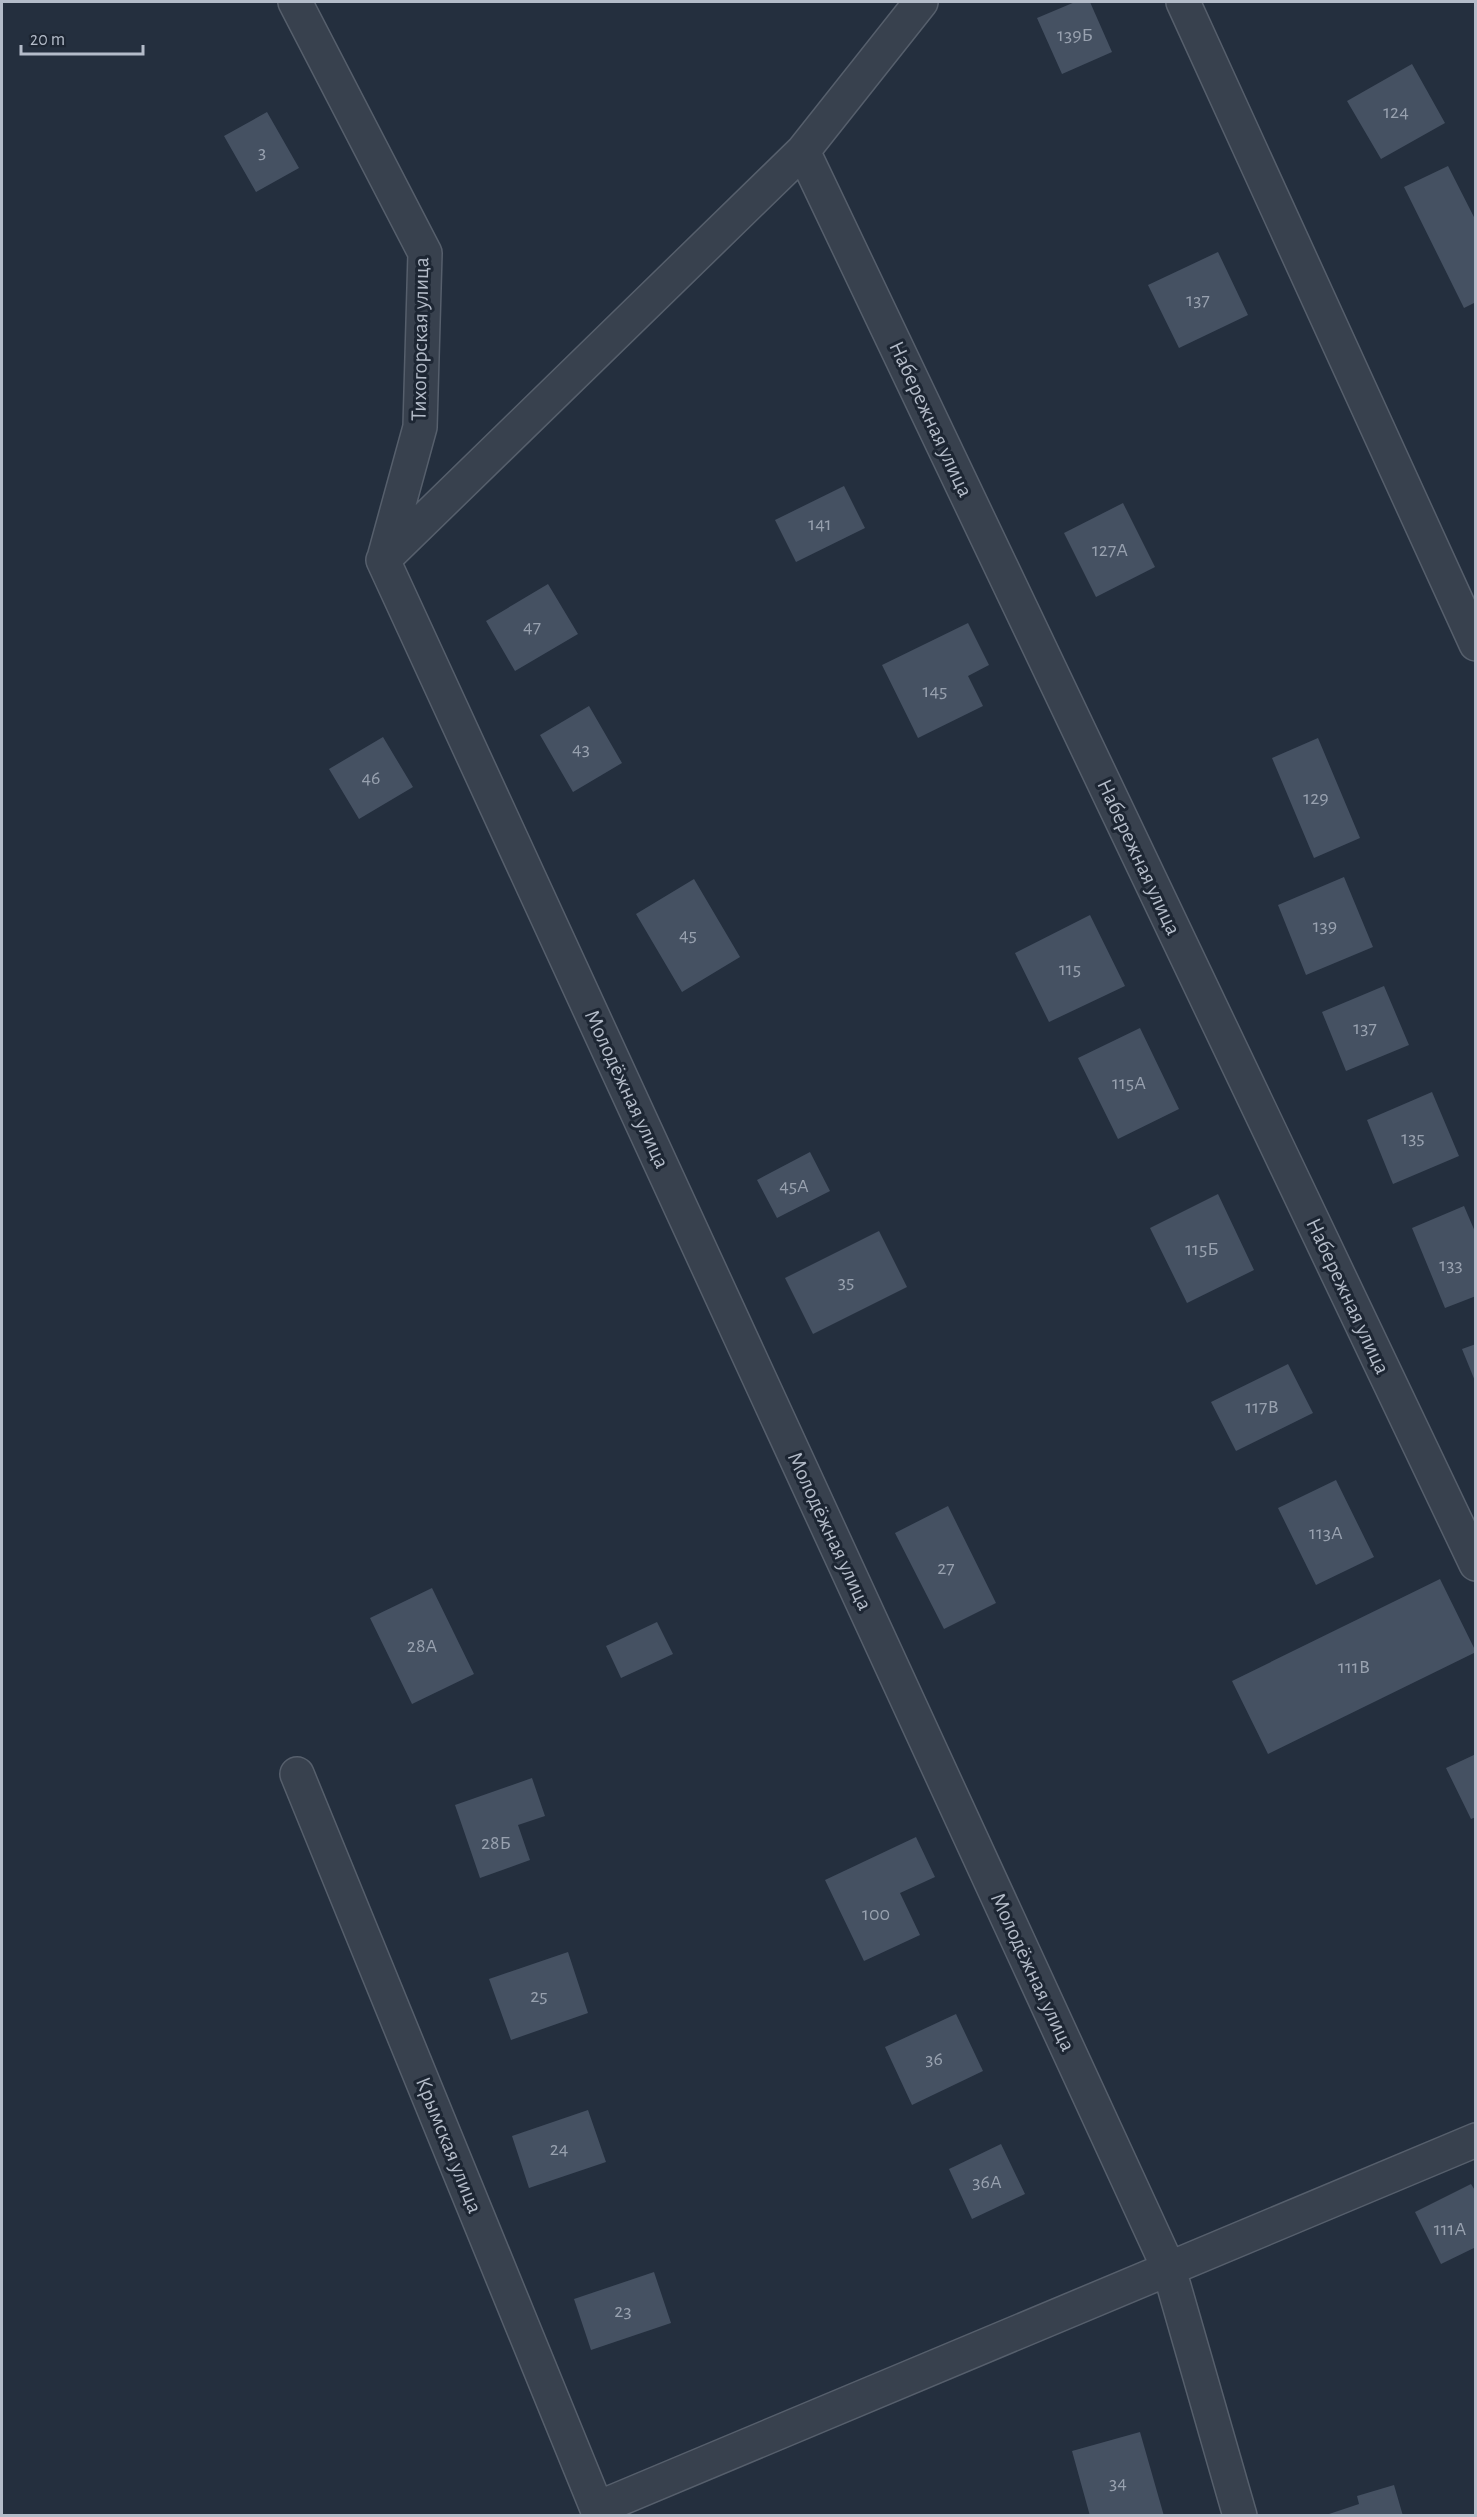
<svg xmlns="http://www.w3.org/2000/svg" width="1477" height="2517" viewBox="0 0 1477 2517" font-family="'Alegreya Sans',sans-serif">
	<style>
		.building { fill: #455162 }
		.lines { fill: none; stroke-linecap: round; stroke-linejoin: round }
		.street-casing { stroke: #565f6c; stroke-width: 36 }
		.street { stroke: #38414e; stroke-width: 33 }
		.labels { text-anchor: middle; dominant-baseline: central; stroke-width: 6; stroke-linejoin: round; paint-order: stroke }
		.number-label { font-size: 20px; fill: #98a1af }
		.street-label { font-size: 22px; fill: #b4bcc9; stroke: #1d2633 }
	</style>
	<rect width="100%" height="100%" fill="#242f3e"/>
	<!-- building -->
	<path class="building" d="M1075,2H1090L1112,52L1062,74L1037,18Z
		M1412,64L1445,123L1381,159L1347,101Z
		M267,112L299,168L256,192L224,136Z
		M1448,166L1476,221V302L1464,308L1404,187Z
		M1218,252L1248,315L1179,348L1148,285Z
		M844,486L865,528L796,562L775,520Z
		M1123,503L1155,567L1096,597L1064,533Z
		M548,584L578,634L515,671L486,621Z
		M968,623L989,665L968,676L983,706L918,738L882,665Z
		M589,706L622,763L573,792L540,735Z
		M383,737L413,787L359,819L329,769Z
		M1318,738L1360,838L1314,858L1272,758Z
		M1344,877L1373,947L1306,975L1278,905Z
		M694,879L740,957L682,992L636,914Z
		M1090,915L1125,986L1049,1022L1015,953Z
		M1384,986L1409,1045L1346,1071L1322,1012Z
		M1140,1028L1179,1109L1118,1139L1078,1058Z
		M1432,1092L1459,1156L1393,1184L1367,1120Z
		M810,1152L830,1191L777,1218L757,1180Z
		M1218,1194L1254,1270L1187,1303L1150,1228Z
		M1464,1206L1476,1234V1296L1445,1308L1412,1228Z
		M879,1231L907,1287L813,1334L785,1278Z
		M1476,1344V1381H1475L1462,1349Z
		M1288,1364L1313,1413L1236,1451L1211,1402Z
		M1336,1480L1374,1557L1316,1585L1278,1508Z
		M948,1506L996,1603L944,1629L895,1533Z
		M1440,1579L1476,1652L1268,1754L1232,1681Z
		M432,1588L474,1674L412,1704L370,1618Z
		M657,1622L673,1654L621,1678L606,1646Z
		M1476,1754V1817L1471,1819L1446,1768Z
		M532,1778L545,1816L518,1825L530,1860L480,1878L455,1805Z
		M916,1837L935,1877L900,1893L920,1935L864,1961L825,1880Z
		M568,1952L588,2013L511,2040L489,1979Z
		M956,2014L983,2071L912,2105L885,2047Z
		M588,2110L606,2162L529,2188L512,2136Z
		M1001,2144L1025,2194L972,2219L949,2169Z
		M1471,2184L1476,2192V2247L1441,2264L1415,2212Z
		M654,2272L671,2323L591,2350L574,2299Z
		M1140,2432L1164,2516H1090L1072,2451Z
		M1394,2485L1403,2516H1323L1359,2504L1357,2496Z"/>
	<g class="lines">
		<defs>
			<path id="street" d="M295,2L425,253L420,427L384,558
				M1183,2L1476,644
				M803,151L1476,1564
				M383,560L1169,2269L1240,2516
				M383,560L803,151L921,2
				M297,1774L600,2516
				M598,2508L1476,2140"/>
		</defs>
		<!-- street casing -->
		<use href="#street" class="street-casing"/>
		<!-- street -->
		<use href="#street" class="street"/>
	</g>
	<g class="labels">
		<!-- number labels -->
		<g class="number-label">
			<text x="1075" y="35">139Б</text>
			<text x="1396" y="112">124</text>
			<text x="262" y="152">3</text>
			<text x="1198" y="300">137</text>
			<text x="820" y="524">141</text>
			<text x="1110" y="550">127А</text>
			<text x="532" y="627">47</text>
			<text x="935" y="691">145</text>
			<text x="581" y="749">43</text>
			<text x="371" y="778">46</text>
			<text x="1316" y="798">129</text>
			<text x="1325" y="926">139</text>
			<text x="688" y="935">45</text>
			<text x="1070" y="969">115</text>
			<text x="1365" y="1028">137</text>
			<text x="1129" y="1083">115А</text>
			<text x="1413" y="1138">135</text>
			<text x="794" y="1186">45А</text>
			<text x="1202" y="1249">115Б</text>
			<text x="1451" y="1265">133</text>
			<text x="846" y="1282">35</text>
			<text x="1262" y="1407">117В</text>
			<text x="1326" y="1533">113А</text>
			<text x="946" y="1568">27</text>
			<text x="422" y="1646">28А</text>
			<text x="1354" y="1667">111В</text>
			<text x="496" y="1843">28Б</text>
			<text x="876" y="1914">100</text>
			<text x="539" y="1996">25</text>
			<text x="934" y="2059">36</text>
			<text x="559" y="2149">24</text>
			<text x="987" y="2182">36А</text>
			<text x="1450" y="2229">111А</text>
			<text x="623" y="2311">23</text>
			<text x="1118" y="2483">34</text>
		</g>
		<!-- street labels -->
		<g class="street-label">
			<text transform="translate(420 339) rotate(-89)">Тихогорская улица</text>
			<text transform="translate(931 419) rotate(65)">Набережная улица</text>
			<text transform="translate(1139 857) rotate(65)">Набережная улица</text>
			<text transform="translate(627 1089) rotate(65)">Молодёжная улица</text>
			<text transform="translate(1348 1296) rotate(65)">Набережная улица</text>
			<text transform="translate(830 1531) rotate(65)">Молодёжная улица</text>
			<text transform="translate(1033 1972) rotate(65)">Молодёжная улица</text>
			<text transform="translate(449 2145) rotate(68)">Крымская улица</text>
		</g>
	</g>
	<!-- border -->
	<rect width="1477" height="2517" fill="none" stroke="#b4bcc9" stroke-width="6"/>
	<!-- scale -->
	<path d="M21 45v9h122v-9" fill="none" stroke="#b4bcc9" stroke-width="3"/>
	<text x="30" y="45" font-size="18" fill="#b4bcc9" stroke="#1d2633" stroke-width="4.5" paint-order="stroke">20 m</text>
</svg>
